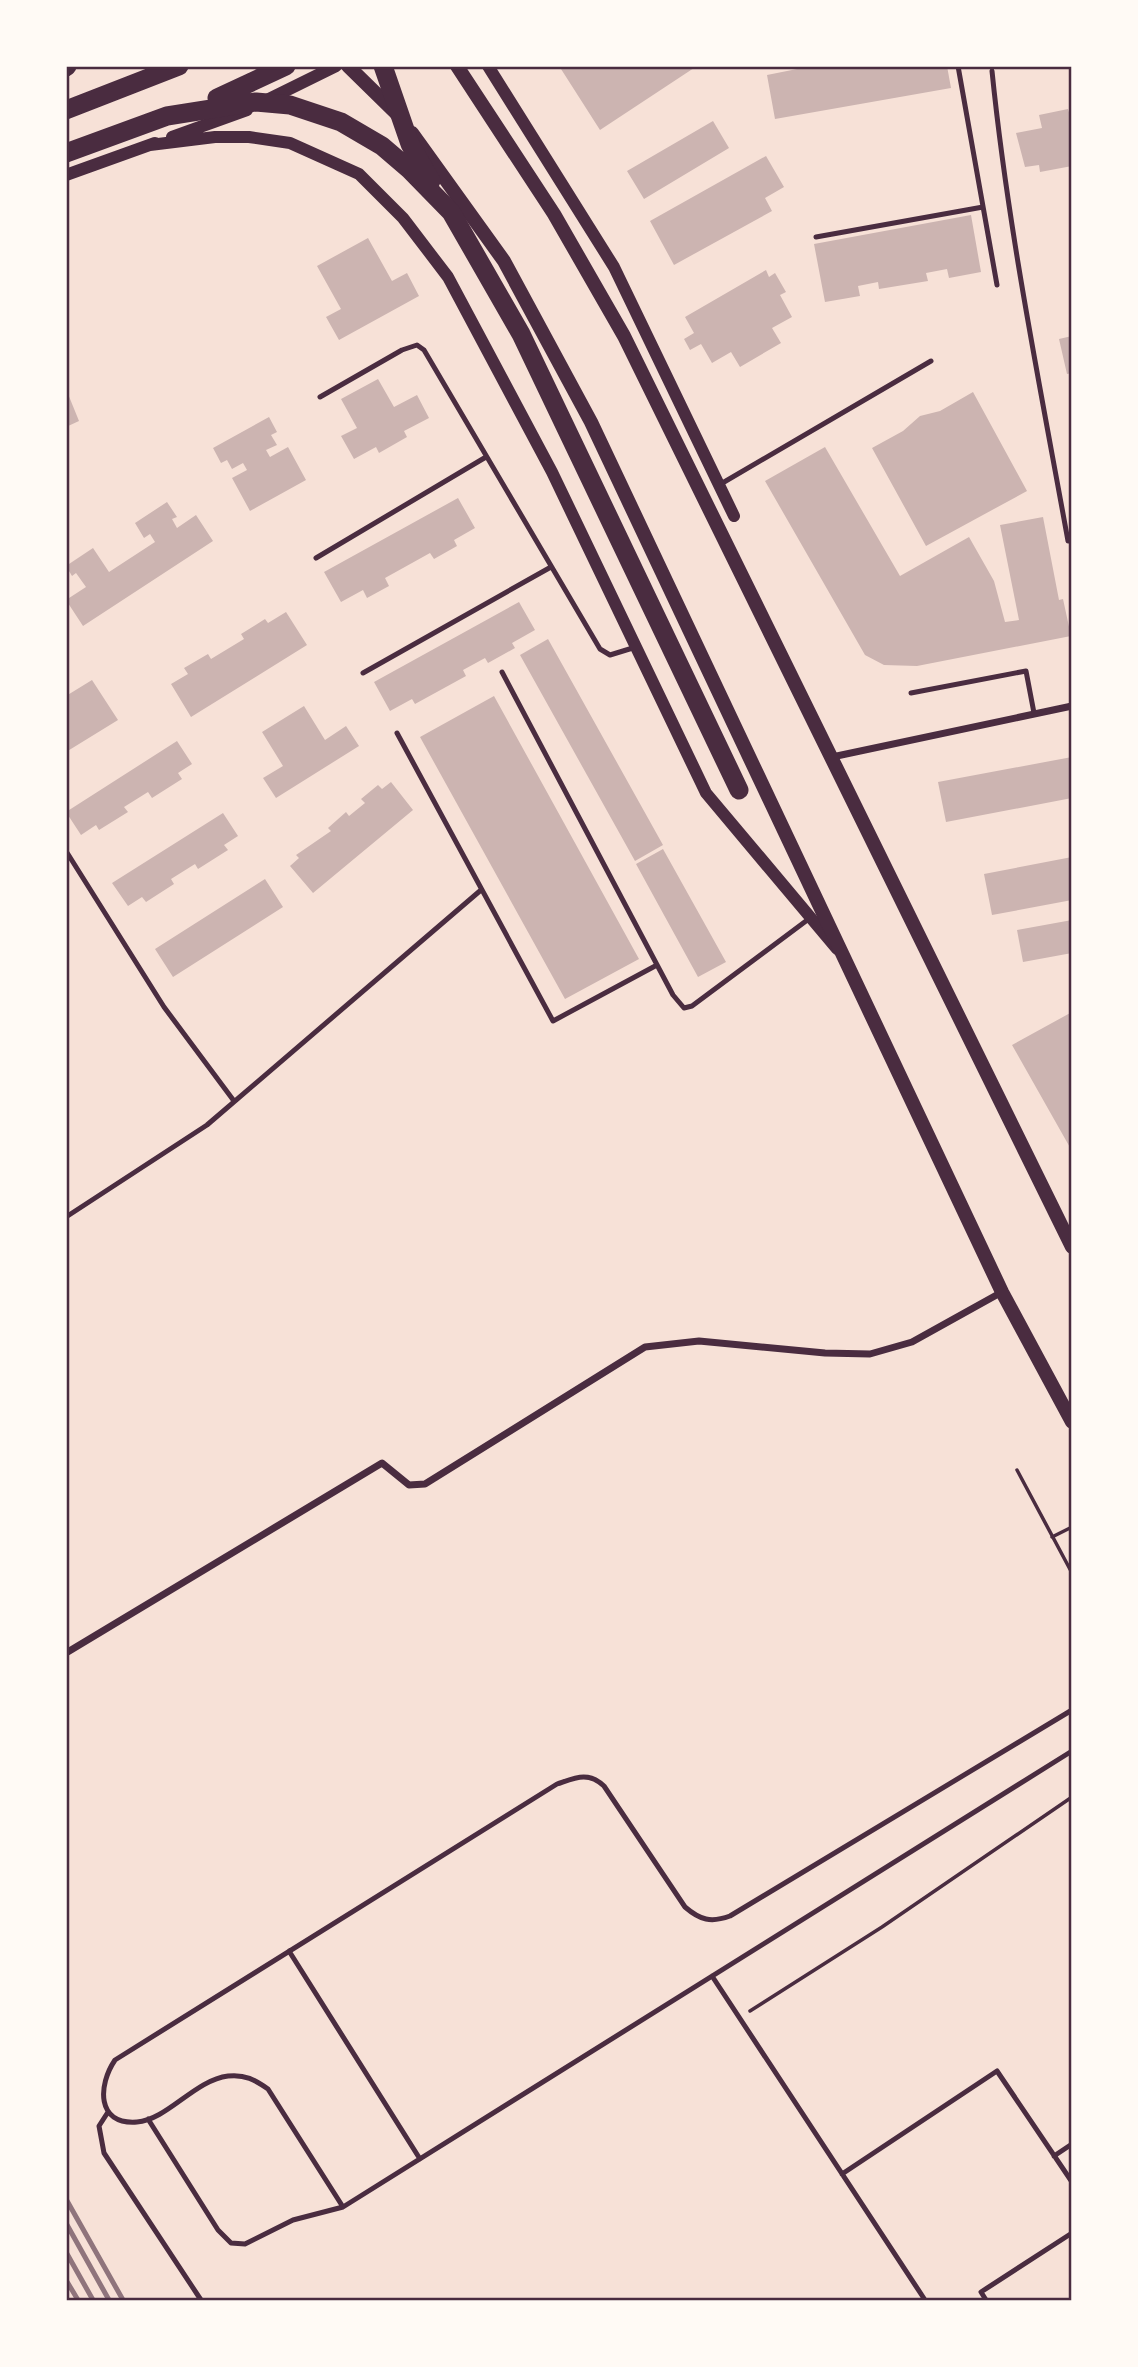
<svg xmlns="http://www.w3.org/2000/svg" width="1138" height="2367" viewBox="0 0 1138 2367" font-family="'Zilla Slab',serif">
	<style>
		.building { fill: #ccb4b1 }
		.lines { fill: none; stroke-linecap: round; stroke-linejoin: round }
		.path { stroke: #4a2c40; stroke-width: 3.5 }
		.service { stroke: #4a2c40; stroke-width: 5 }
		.minor { stroke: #4a2c40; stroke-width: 7 }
		.tertiary { stroke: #4a2c40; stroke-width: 12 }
		.secondary { stroke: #4a2c40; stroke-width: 14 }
		.trunk { stroke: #4a2c40; stroke-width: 19 }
		.rail { stroke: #8f747c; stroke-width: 5 }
		.neatline { fill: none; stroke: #4a2c40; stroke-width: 2.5 }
	</style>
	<rect width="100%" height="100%" fill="#f7e1d7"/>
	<!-- building -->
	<path class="building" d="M565,66H697L600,130L561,69Z
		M797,66H947L951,88L775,119L767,75L797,69Z
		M1068,109L1072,122V166L1040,172L1039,165L1025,167L1016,133L1042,128L1039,115Z
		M713,121L729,148L644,199L627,171Z
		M766,156L784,187L765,198L772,211L674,265L650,221Z
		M971,215L981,272L949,278L947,269L926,273L928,281L879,289L878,282L858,286L860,296L825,302L814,244Z
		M368,238L392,281L407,273L419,296L339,340L326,317L341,309L317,266Z
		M766,270L769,277L775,273L786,292L780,295L792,317L772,328L781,343L740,367L731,352L712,363L701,344L690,350L684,339L694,333L685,317Z
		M1072,336V373L1067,374L1059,339Z
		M378,379L394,407L417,395L429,418L404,431L407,437L379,453L376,447L354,459L341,436L357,428L341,399Z
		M66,389L79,421L66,427Z
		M973,392L1027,491L926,546L872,448L903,431L920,416L940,411Z
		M269,417L277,432L271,435L277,445L266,450L270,457L288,447L306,480L250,511L232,478L247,470L243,463L232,469L227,460L221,463L213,448Z
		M825,447L900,576L969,537L994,581L1005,622L1019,620L1000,525L1043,517L1059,600L1063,599L1071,636L917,666L884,665L865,655L765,481Z
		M458,498L475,528L454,540L457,546L434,559L430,553L385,578L389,586L367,598L363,590L341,602L324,572Z
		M167,502L177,517L172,519L177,528L196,515L213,541L83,626L66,600L86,587L76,573L72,576L66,566L93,548L109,572L155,542L150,534L144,538L135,523Z
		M519,602L535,630L512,643L515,648L488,663L485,658L463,670L466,676L415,704L412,699L390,711L374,682Z
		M286,612L307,645L191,717L171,684L188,674L184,668L208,654L211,659L244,639L241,634L265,619L268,623Z
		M548,639L663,845L635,861L520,655Z
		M92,680L118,720L66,752V696Z
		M494,696L639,959L565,999L420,737Z
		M304,706L325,740L346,726L359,746L276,798L263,778L283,766L262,732Z
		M177,741L192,764L178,773L182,779L152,798L148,792L124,807L128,812L99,830L96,825L81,835L66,812Z
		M1072,757V798L946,822L938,782Z
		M391,782L413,810L313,893L290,866L299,858L296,855L331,831L328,828L346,812L349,816L365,803L361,799L378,785L382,789Z
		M223,813L238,836L224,845L228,850L198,869L195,864L171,879L174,884L146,902L142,897L128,906L112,883Z
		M663,849L726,962L698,977L636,864Z
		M1072,857V900L992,915L984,874Z
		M265,879L283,907L173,977L155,949Z
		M1072,920V953L1023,962L1017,930Z
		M1072,1012V1151L1012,1045Z"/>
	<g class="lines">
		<!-- path -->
		<path class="path" d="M1017,1470L1072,1573
			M1052,1537L1072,1527
			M750,2011L882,1927L1072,1797"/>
		<!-- service -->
		<path class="service" d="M958,66L997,285
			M992,71C1008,229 1040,386 1068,541H1072
			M816,237L983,207
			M320,397L402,350L417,345L424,350L600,649L610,655L636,647
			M719,485L931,361
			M316,558L486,457
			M502,672L673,995L684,1008L692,1006L810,918
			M363,673L551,567
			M911,693L1026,671L1034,713
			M397,733L553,1021L657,965
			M66,851L164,1007L234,1101
			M66,1217L207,1125L481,890
			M289,1951L420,2159
			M712,1976L925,2300
			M108,2112L99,2126L104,2153L201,2300
			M148,2119L218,2230L231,2243L245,2244L293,2220L343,2207L1072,1751
			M1054,2156L1072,2144
			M842,2174L997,2071L1072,2182
			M343,2207L268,2089C255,2080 245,2074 228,2076C195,2080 167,2120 137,2122C96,2125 98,2085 115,2060L557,1784C575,1778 588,1771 604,1786L685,1907C700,1920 711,1923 730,1916L1072,1710
			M986,2300L981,2292L1072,2233"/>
		<!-- minor -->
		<path class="minor" d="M832,757L1072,706
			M66,1653L382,1463L409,1485L425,1484L645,1347L699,1341L825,1353L870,1354L912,1342L1002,1292"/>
		<!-- tertiary -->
		<path class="tertiary" d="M488,66L614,267L734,516
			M267,100L336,66
			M172,137L247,110
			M150,145L215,137H249L290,143L359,174L403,218L448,277L552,472L706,793L837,949
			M66,175L155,143"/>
		<!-- secondary -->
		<path class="secondary" d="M348,66L397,114
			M457,66L554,214L624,336L1072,1247
			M412,133L504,261L591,422L1002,1292L1072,1422"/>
		<!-- trunk -->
		<path class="trunk" d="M383,66L410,144L431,181
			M66,67L67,66
			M217,98L286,66
			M66,110L179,66
			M66,153L167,116L256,102L290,105L341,122L382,146L410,170L451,212L521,334L739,790"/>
		<!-- rail -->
		<path class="rail" d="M66,2199L123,2300
			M66,2223L109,2300
			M66,2252L93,2300
			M66,2280L78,2300"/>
	</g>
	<!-- border -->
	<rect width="1138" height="2367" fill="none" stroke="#fffaf5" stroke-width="136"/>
	<rect x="68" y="68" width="1002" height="2231" class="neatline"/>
</svg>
